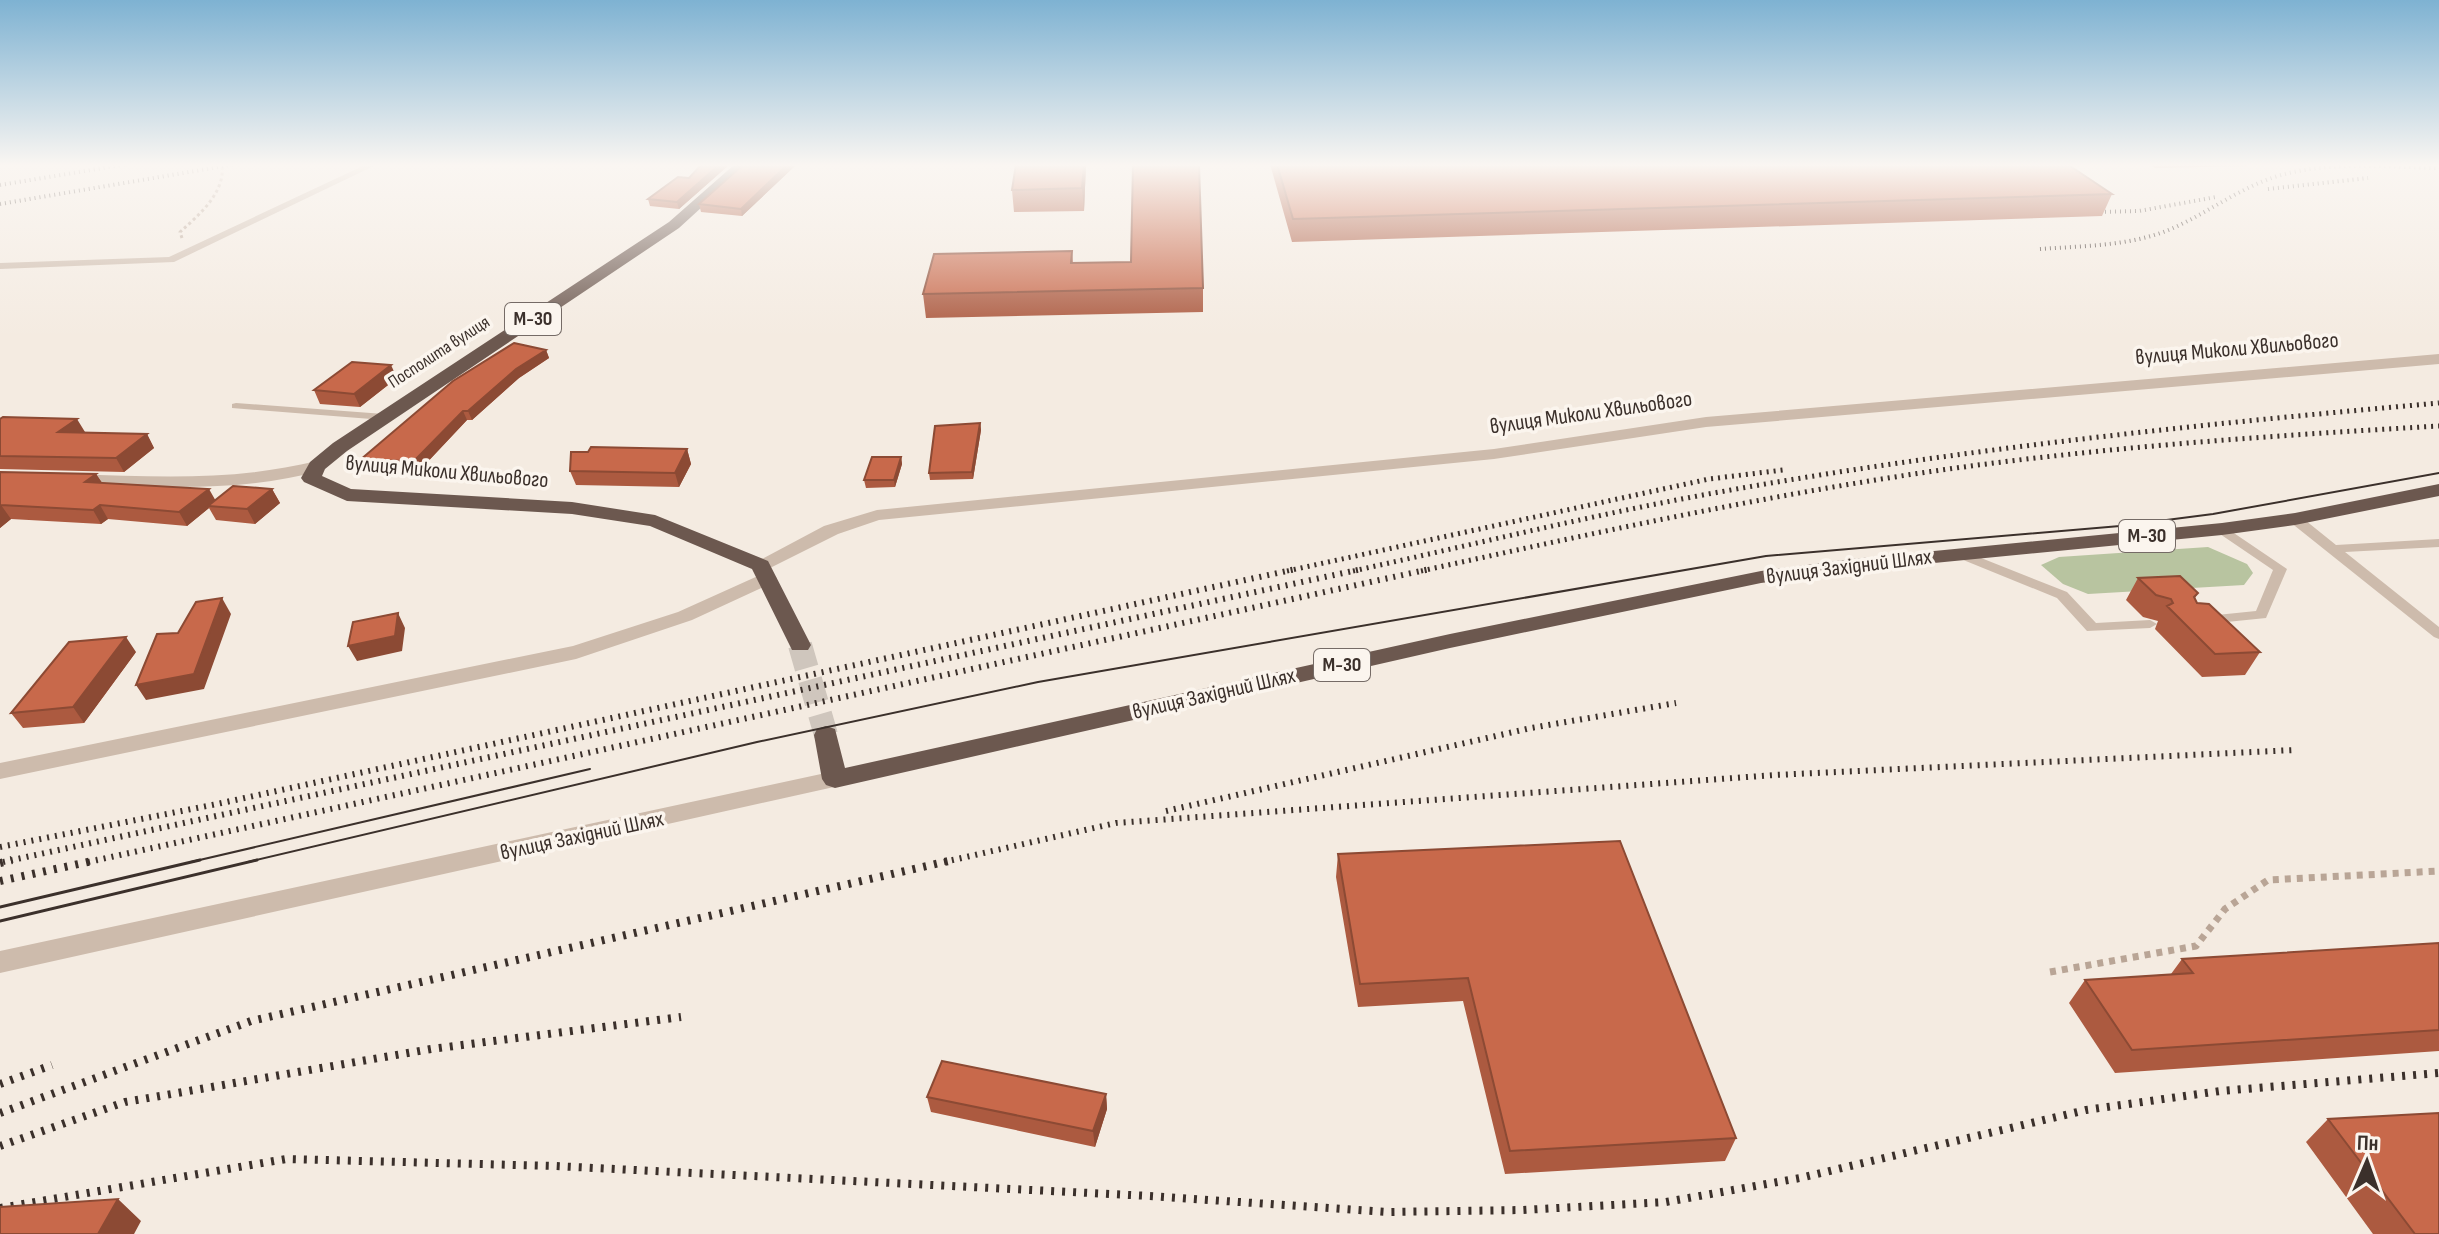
<svg xmlns="http://www.w3.org/2000/svg" width="2439" height="1234" viewBox="0 0 2439 1234" font-family="'Sofia Sans Condensed',sans-serif">
	<style>
		.green { fill: #b8c4a0 }
		.lines { fill: none; stroke-linecap: round; stroke-linejoin: round }
		.trunk-tunnel { stroke: #cfc6bd; stroke-width: 24; stroke-dasharray: 24 12; stroke-linecap: butt }
		.path-far1 { stroke: #b9a596; stroke-width: 3; stroke-dasharray: 3 3; stroke-linecap: butt }
		.path { stroke: #b9a596; stroke-width: 7; stroke-dasharray: 6 6; stroke-linecap: butt }
		.service { fill: #cdbbac; fill-rule: evenodd }
		.minor { fill: #cdbbac; fill-rule: evenodd }
		.tertiary { fill: #cdbbac; fill-rule: evenodd }
		.trunk { fill: #6c584f; fill-rule: evenodd }
		.tram-far1 { stroke: #3b302b; stroke-width: 2 }
		.tram { stroke: #3b302b; stroke-width: 3 }
		.rail-far3 { stroke: #3b302b; stroke-width: 4; stroke-dasharray: 1 4; stroke-linecap: butt }
		.rail-far2 { stroke: #3b302b; stroke-width: 5; stroke-dasharray: 2 5; stroke-linecap: butt }
		.rail-far1 { stroke: #3b302b; stroke-width: 6; stroke-dasharray: 2 6; stroke-linecap: butt }
		.rail { stroke: #3b302b; stroke-width: 8; stroke-dasharray: 3 8; stroke-linecap: butt }
		.wall { fill: #ac5a40 }
		.shaded-wall { fill: #8c4a34 }
		.building { fill: #c8694b; stroke: #8c4a34; stroke-width: 2 }
		.labels { text-anchor: middle; dominant-baseline: central; stroke-width: 7; stroke-linejoin: round; paint-order: stroke }
		.far-street-label { font-size: 18px; fill: #3b302b; stroke: #fbf5ee }
		.shield { fill: #fbf5ee; stroke: #756b66; stroke-width: 2 }
		.shield-label { font-size: 20px; font-weight: bold; fill: #3b302b }
		.street-label { font-size: 22px; fill: #3b302b; stroke: #fbf5ee }
	</style>
	<rect width="100%" height="100%" fill="#f4ebe1"/>
	<!-- green -->
	<path class="green" d="M2208,547L2247,564L2253,573L2244,585L2088,594L2063,584L2041,565L2059,557Z"/>
	<g class="lines">
		<!-- trunk-tunnel -->
		<path class="trunk-tunnel" d="M800,645L826,735"/>
		<!-- path-far1 -->
		<path class="path-far1" d="M182,238L180,232C199,215 226,192 222,164"/>
		<!-- path -->
		<path class="path" d="M2050,972L2196,946L2225,909L2268,880L2439,871"/>
		<!-- service -->
		<path class="service" d="M367,164H378L174,262L0,269V263L169,257Z
			M236,403L384,414L390,417L384,420L232,408V404Z
			M2295,515L2300,516L2336,545L2439,539V547L2345,552L2439,627V639L2434,637L2290,522L2289,519Z
			M2222,525L2287,569L2266,618L2207,624L2200,620L2207,616L2256,611L2273,570L2217,532L2216,529L2217,526Z
			M1961,550L2067,592L2096,623L2150,620L2157,624L2150,628L2087,631L2057,598L1956,557L1954,554L1956,551Z"/>
		<!-- minor -->
		<path class="minor" d="M317,461L326,466L323,470C241,493 160,487 75,484L66,479L75,474C160,477 234,481 317,461Z
			M767,572L777,578L774,582L692,620L576,659L0,779V763L573,646L678,612Z"/>
		<!-- tertiary -->
		<path class="tertiary" d="M2439,354V364L1706,427L1494,459L879,520L838,534L768,569L761,571L751,565L824,526L877,510L1494,449L1706,417Z
			M835,771L843,773L846,779L843,785L0,973V951Z"/>
		<!-- trunk -->
		<path class="trunk" d="M735,164H749L679,228L347,451L325,469L322,476L351,489L572,502L655,515L768,561L811,645L808,650H792L752,569L650,526L572,514L347,501L304,482L301,478L310,462L333,443L669,222Z
			M2439,484V496L2295,525L2222,535L1852,571L1761,583L1450,648L835,788L826,785L822,779L814,735L817,729L826,726L835,729L845,768L1450,634L1761,571L1852,559L2222,523L2295,513Z"/>
		<!-- tram-far1 -->
		<path class="tram-far1" d="M191,862L590,769
			M248,862L757,742L1038,682L1766,556L2120,526L2213,514L2439,473"/>
		<!-- tram -->
		<path class="tram" d="M0,907L200,860
			M0,921L257,860"/>
		<!-- rail-far3 -->
		<path class="rail-far3" d="M0,185L127,164
			M2268,189L2368,178
			M0,204L236,164
			M2095,212L2139,211L2216,197
			M2040,249C2082,246 2127,246 2166,231C2206,215 2239,187 2281,175C2332,161 2387,167 2439,168"/>
		<!-- rail-far2 -->
		<path class="rail-far2" d="M1287,571L1709,479L1783,470
			M1353,571C1476,544 1600,513 1725,491C1961,449 2200,424 2439,403
			M1421,571C1585,535 1748,499 1914,474C2088,448 2264,436 2439,426"/>
		<!-- rail-far1 -->
		<path class="rail-far1" d="M1166,811L1531,728L1676,703
			M0,847L217,804L1296,569
			M3,862L1362,569
			M88,862L1430,569
			M944,862L1116,823L1775,775L2294,750"/>
		<!-- rail -->
		<path class="rail" d="M0,863L12,860
			M0,881L97,860
			M0,1084L52,1065
			M0,1113L251,1021L953,860
			M0,1146L125,1102L431,1049L681,1017
			M0,1208L286,1159L555,1166L1150,1196L1388,1212L1522,1210L1666,1202L1800,1178L2086,1110L2220,1091L2439,1073"/>
	</g>
	<!-- wall -->
	<path class="wall" d="M702,164H730L679,209L650,206L648,199L689,178Z
		M744,164H797L742,216L701,212L699,204Z
		M1086,164L1084,211L1014,212L1012,190Z
		M1270,164H2067L2112,194L2102,216L1292,242Z
		M2149,164H2250L2249,166L2155,168Z
		M1072,251L1073,263L1203,288V312L926,318L923,294Z
		M546,350L549,358L519,378L472,420H467L419,471L364,469L360,460Z
		M397,378L360,407L320,404L314,390Z
		M0,419L85,432L83,433L147,434L154,448L124,472L0,469Z
		M980,423L981,430L973,479L930,480L929,473Z
		M687,449L691,464L679,487L576,485L570,471Z
		M901,457L902,464L895,487L866,488L864,480Z
		M0,472L96,474L102,483L215,500L272,489L280,503L255,524L216,520L209,508L187,526L108,519L101,524L11,519L0,528Z
		M2138,578L2198,593L2195,598L2197,603L2260,652L2245,675L2202,677L2155,629L2158,621L2143,617L2126,600Z
		M136,652L84,723L23,728L11,713Z
		M1338,854L1736,1138L1725,1161L1505,1174L1463,1001L1358,1007L1336,877Z
		M2439,943V1051L2115,1073L2069,1003L2085,980L2171,974L2182,959Z
		M1106,1094L1107,1109L1095,1147L931,1112L927,1097Z
		M2328,1119L2439,1234H2373L2306,1142Z"/>
	<!-- shaded-wall -->
	<path class="shaded-wall" d="M720,164H730L679,209L677,202Z
		M788,164H797L742,216L741,209Z
		M1084,164H1086L1084,211L1082,188Z
		M546,350L549,358L519,378L472,420L468,411L516,369Z
		M391,365L397,378L360,407L354,394Z
		M463,411L467,420L419,471L414,461Z
		M77,419L85,432L66,446L58,432Z
		M980,423L981,430L973,479L972,472Z
		M147,434L154,448L124,472L116,458Z
		M687,449L691,464L679,487L675,473Z
		M901,457L902,464L895,487L894,480Z
		M96,474L105,487L85,482Z
		M209,489L217,503L208,506L209,508L187,526L179,512Z
		M272,489L280,503L255,524L247,509Z
		M1,505L11,519L0,528V506Z
		M100,505L108,519L101,524L93,510Z
		M222,598L231,614L204,689L146,700L136,685Z
		M398,613L405,628L402,651L357,661L348,646Z
		M126,637L136,652L84,723L73,707Z
		M1106,1094L1107,1109L1095,1147L1093,1131Z
		M118,1199L141,1221L134,1234H98Z"/>
	<!-- building -->
	<path class="building" d="M702,164H720L677,202L648,199L678,177L689,178Z
		M744,164H788L741,209L699,204Z
		M1016,164H1084L1082,188L1012,190Z
		M1133,164H1199L1203,288L923,294L934,254L1072,251L1071,263L1131,262Z
		M1277,164H2067L2112,194L1293,219Z
		M514,343L546,350L516,369L468,411H463L414,461L360,460L453,381Z
		M352,362L391,365L354,394L314,390Z
		M3,417L77,419L58,432L147,434L116,458L0,456V419Z
		M980,423L972,472L929,473L935,426Z
		M591,447L687,449L675,473L570,471L571,452H588Z
		M872,457H901L894,480H864Z
		M0,472L96,474L85,482L209,489L179,512L100,505L93,510L1,505L0,506Z
		M233,486L272,489L247,509L208,506Z
		M2180,576L2198,593L2194,597L2197,603L2209,604L2260,652L2215,654L2167,606L2173,603L2171,599L2156,595L2138,578Z
		M222,598L194,674L136,685L157,634L178,633L196,602Z
		M398,613L395,636L348,646L353,622Z
		M126,637L73,707L11,713L69,642Z
		M1620,841L1736,1138L1510,1151L1468,978L1360,984L1338,854Z
		M2439,943V1030L2132,1050L2085,980L2193,973L2182,959Z
		M942,1061L1106,1094L1093,1131L927,1097Z
		M2439,1113V1234H2415L2328,1119Z
		M118,1199L98,1234H0V1207Z"/>
	<!-- sky -->
	<linearGradient id="sky" x2="0" y2="1"><stop stop-color="#7eb2d2"/><stop offset="0.49" stop-color="#faf6f2"/><stop offset="1" stop-color="#faf6f2" stop-opacity="0"/></linearGradient>
	<rect width="2439" height="337" fill="url(#sky)"/>
	<g class="labels">
		<!-- far-street labels -->
		<g class="far-street-label">
			<text transform="translate(439 352) rotate(-33)">Посполита вулиця</text>
		</g>
		<!-- shield labels -->
		<g class="shield">
			<rect x="505" y="303" width="56" height="32" rx="6"/>
			<rect x="2119" y="520" width="56" height="32" rx="6"/>
			<rect x="1314" y="649" width="56" height="32" rx="6"/>
		</g>
		<g class="shield-label">
			<text x="533" y="319">М-30</text>
			<text x="2147" y="536">М-30</text>
			<text x="1342" y="665">М-30</text>
		</g>
		<!-- street labels -->
		<g class="street-label">
			<text transform="translate(2237 349) rotate(-5)">вулиця Миколи Хвильового</text>
			<text transform="translate(1591 413) rotate(-8)">вулиця Миколи Хвильового</text>
			<text transform="translate(447 472) rotate(5)">вулиця Миколи Хвильового</text>
			<text transform="translate(1849 567) rotate(-7)">вулиця Західний Шлях</text>
			<text transform="translate(1214 694) rotate(-13)">вулиця Західний Шлях</text>
			<text transform="translate(582 836) rotate(-12)">вулиця Західний Шлях</text>
		</g>
	</g>
	<!-- north arrow -->
	<g transform="translate(2367 1162) rotate(2)" stroke="#fbf5ee" stroke-width="6" paint-order="stroke">
	<path d="M0-6L14 30L0 20L-14 30Z" fill="#3b302b"/>
	<text y="-12" font-size="22" font-weight="bold" text-anchor="middle" fill="#3b302b">Пн</text>
	</g>
</svg>
